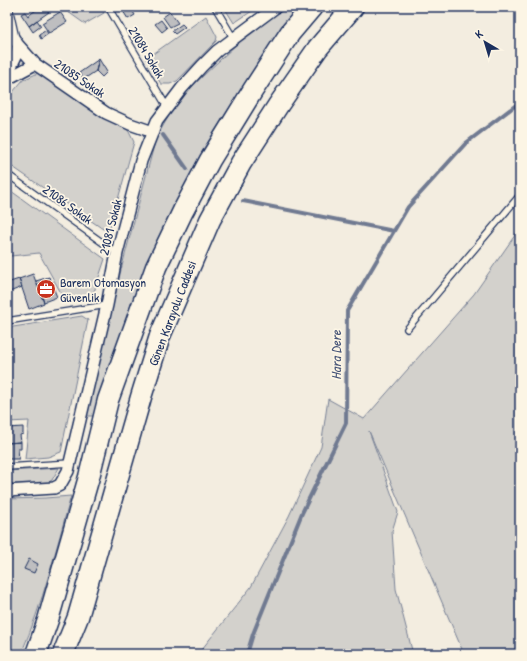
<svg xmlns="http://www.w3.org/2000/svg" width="527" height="661" viewBox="0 0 527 661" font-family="'Patrick Hand',sans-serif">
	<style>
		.green { fill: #d3d1cc; stroke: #778095 }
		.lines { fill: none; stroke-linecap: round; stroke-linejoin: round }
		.stream { stroke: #707a91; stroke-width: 4 }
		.building { fill: #bebec0; stroke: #1b2f5e }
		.lane-casing { stroke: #1b2f5e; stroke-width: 8 }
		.street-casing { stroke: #1b2f5e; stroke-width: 14 }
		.highway-casing { stroke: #1b2f5e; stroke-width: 23 }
		.lane { stroke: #fcf5e5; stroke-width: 5.5 }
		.street { stroke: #fcf5e5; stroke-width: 11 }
		.highway { stroke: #fcf5e5; stroke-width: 20 }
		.labels { text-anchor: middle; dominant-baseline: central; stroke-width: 3.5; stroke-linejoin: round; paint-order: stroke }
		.street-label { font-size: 13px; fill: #1b2f5e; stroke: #fcf5e5 }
		.poi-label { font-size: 13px; fill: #1b2f5e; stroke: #fcf5e5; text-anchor: start }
		.water-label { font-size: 14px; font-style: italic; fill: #465478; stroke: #fcf5e5 }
	</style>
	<rect width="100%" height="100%" fill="#f3ede0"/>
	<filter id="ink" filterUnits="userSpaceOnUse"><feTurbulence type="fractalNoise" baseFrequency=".025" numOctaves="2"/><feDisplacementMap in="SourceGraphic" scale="8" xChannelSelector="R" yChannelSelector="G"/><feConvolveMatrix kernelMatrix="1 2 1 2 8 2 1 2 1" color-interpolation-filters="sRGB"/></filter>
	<g filter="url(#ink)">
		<!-- green -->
		<path class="green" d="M61,7H100L104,13L85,24Z
			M224,7H258L234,23Z
			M286,7H303L274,42L250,75L204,148L149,260L93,416H86L121,270L156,138L170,114L185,93L240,41Z
			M206,16L217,37L216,41L177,81L170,84H161L146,59Z
			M38,73L128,130L134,142L110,228L103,229L7,163V99L23,80Z
			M7,188L105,259L92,298L66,302L39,253L11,256L7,255Z
			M520,228V654H464L369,431L398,512L392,531L396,589L413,654H198L251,587L289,516L321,447L328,399L364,419L474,294Z
			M82,316L88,320L61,452L48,457L25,459L29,421L7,422V328Z
			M59,468L52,480L46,484H7V471Z
			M71,496C56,549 43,603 21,654H7V499L45,498Z"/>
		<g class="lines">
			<!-- stream -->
			<path class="stream" d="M163,135L187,169
				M243,201L394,231
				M247,654L253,634L302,513L346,423L347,311L408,207L466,143L520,102"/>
		</g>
		<!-- building -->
		<path class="building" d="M40,7H45L49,12L29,26L21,14L25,12L28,16Z
			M130,7L135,15L128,19L123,11Z
			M60,12L67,22L49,33L42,23Z
			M170,12L178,23L170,27L163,17Z
			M37,20L41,26L33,32L29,26Z
			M161,20L167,28L162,32L155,24Z
			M182,24L185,27L175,34L172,31Z
			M46,30L48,34L41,39L39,35Z
			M99,59L96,71L84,79L79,73Z
			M99,59L107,72L102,77L96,71Z
			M33,274L44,303L29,309L19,279Z
			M49,277L57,297L44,302L36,281Z
			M19,279L22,287L7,293V283Z
			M23,427V434L20,435L21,442L7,443V428Z
			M21,442V449H18L19,459H7V443Z
			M29,559L38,564L34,573L24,569Z"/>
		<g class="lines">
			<defs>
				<path id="lane" d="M9,7L15,34
					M108,7L167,107
					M215,7L234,39
					M7,174L117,253
					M7,321L107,305
					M407,329L520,195
					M7,467L70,463"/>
				<path id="street" d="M7,28L18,45L35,64L106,113L130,124L153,132
					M7,75L16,56L18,45
					M7,79L35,64
					M7,491L54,488L60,485L68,471L107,305L117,253L141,161L157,121L182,88L202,66L217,51L276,7"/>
				<path id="highway" d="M36,654L48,620L89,477L108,400L156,267L183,211L210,160L253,90L290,33L312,7
					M63,654L78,617L141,397L160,336L210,220L241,163L279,104L318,48L353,7"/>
			</defs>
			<!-- lane casing -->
			<use href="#lane" class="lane-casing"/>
			<!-- street casing -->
			<use href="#street" class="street-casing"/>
			<!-- highway casing -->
			<use href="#highway" class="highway-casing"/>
			<!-- lane -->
			<use href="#lane" class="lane"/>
			<!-- street -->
			<use href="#street" class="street"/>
			<!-- highway -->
			<use href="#highway" class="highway"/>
		</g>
	</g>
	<!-- icons -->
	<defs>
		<symbol id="office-disc" viewBox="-11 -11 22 22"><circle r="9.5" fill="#c8321e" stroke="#fcf5e5"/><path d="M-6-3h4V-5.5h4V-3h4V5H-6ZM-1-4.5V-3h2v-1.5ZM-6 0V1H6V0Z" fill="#fff"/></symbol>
	</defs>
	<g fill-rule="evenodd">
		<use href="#office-disc" x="35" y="278" width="22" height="22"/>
	</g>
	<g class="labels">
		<!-- street labels -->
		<g class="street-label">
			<text transform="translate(147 52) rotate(59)">21084 Sokak</text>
			<text transform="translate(80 78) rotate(34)">21085 Sokak</text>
			<text transform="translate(68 204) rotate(36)">21086 Sokak</text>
			<text transform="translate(110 227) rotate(-76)">21081 Sokak</text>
			<text transform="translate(172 313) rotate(-69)">Gönen Karayolu Caddesi</text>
		</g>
		<!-- poi labels -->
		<g class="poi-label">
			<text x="60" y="282">Barem Otomasyon<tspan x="60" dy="15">Güvenlik</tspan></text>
		</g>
		<!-- water labels -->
		<g class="water-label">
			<text transform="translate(335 355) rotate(-90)">Hara Dere</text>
		</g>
	</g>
	<!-- margin -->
	<rect width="527" height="661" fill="none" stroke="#fcf5e5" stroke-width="24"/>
	<rect x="12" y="12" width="503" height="637" fill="none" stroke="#1b2f5e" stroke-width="1.5" filter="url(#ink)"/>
	<!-- north arrow -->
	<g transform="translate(485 42) rotate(322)" stroke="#fcf5e5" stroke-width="3" paint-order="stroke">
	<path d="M0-3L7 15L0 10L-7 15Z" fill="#1b2f5e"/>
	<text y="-6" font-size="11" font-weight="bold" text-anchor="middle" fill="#1b2f5e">K</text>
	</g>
</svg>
